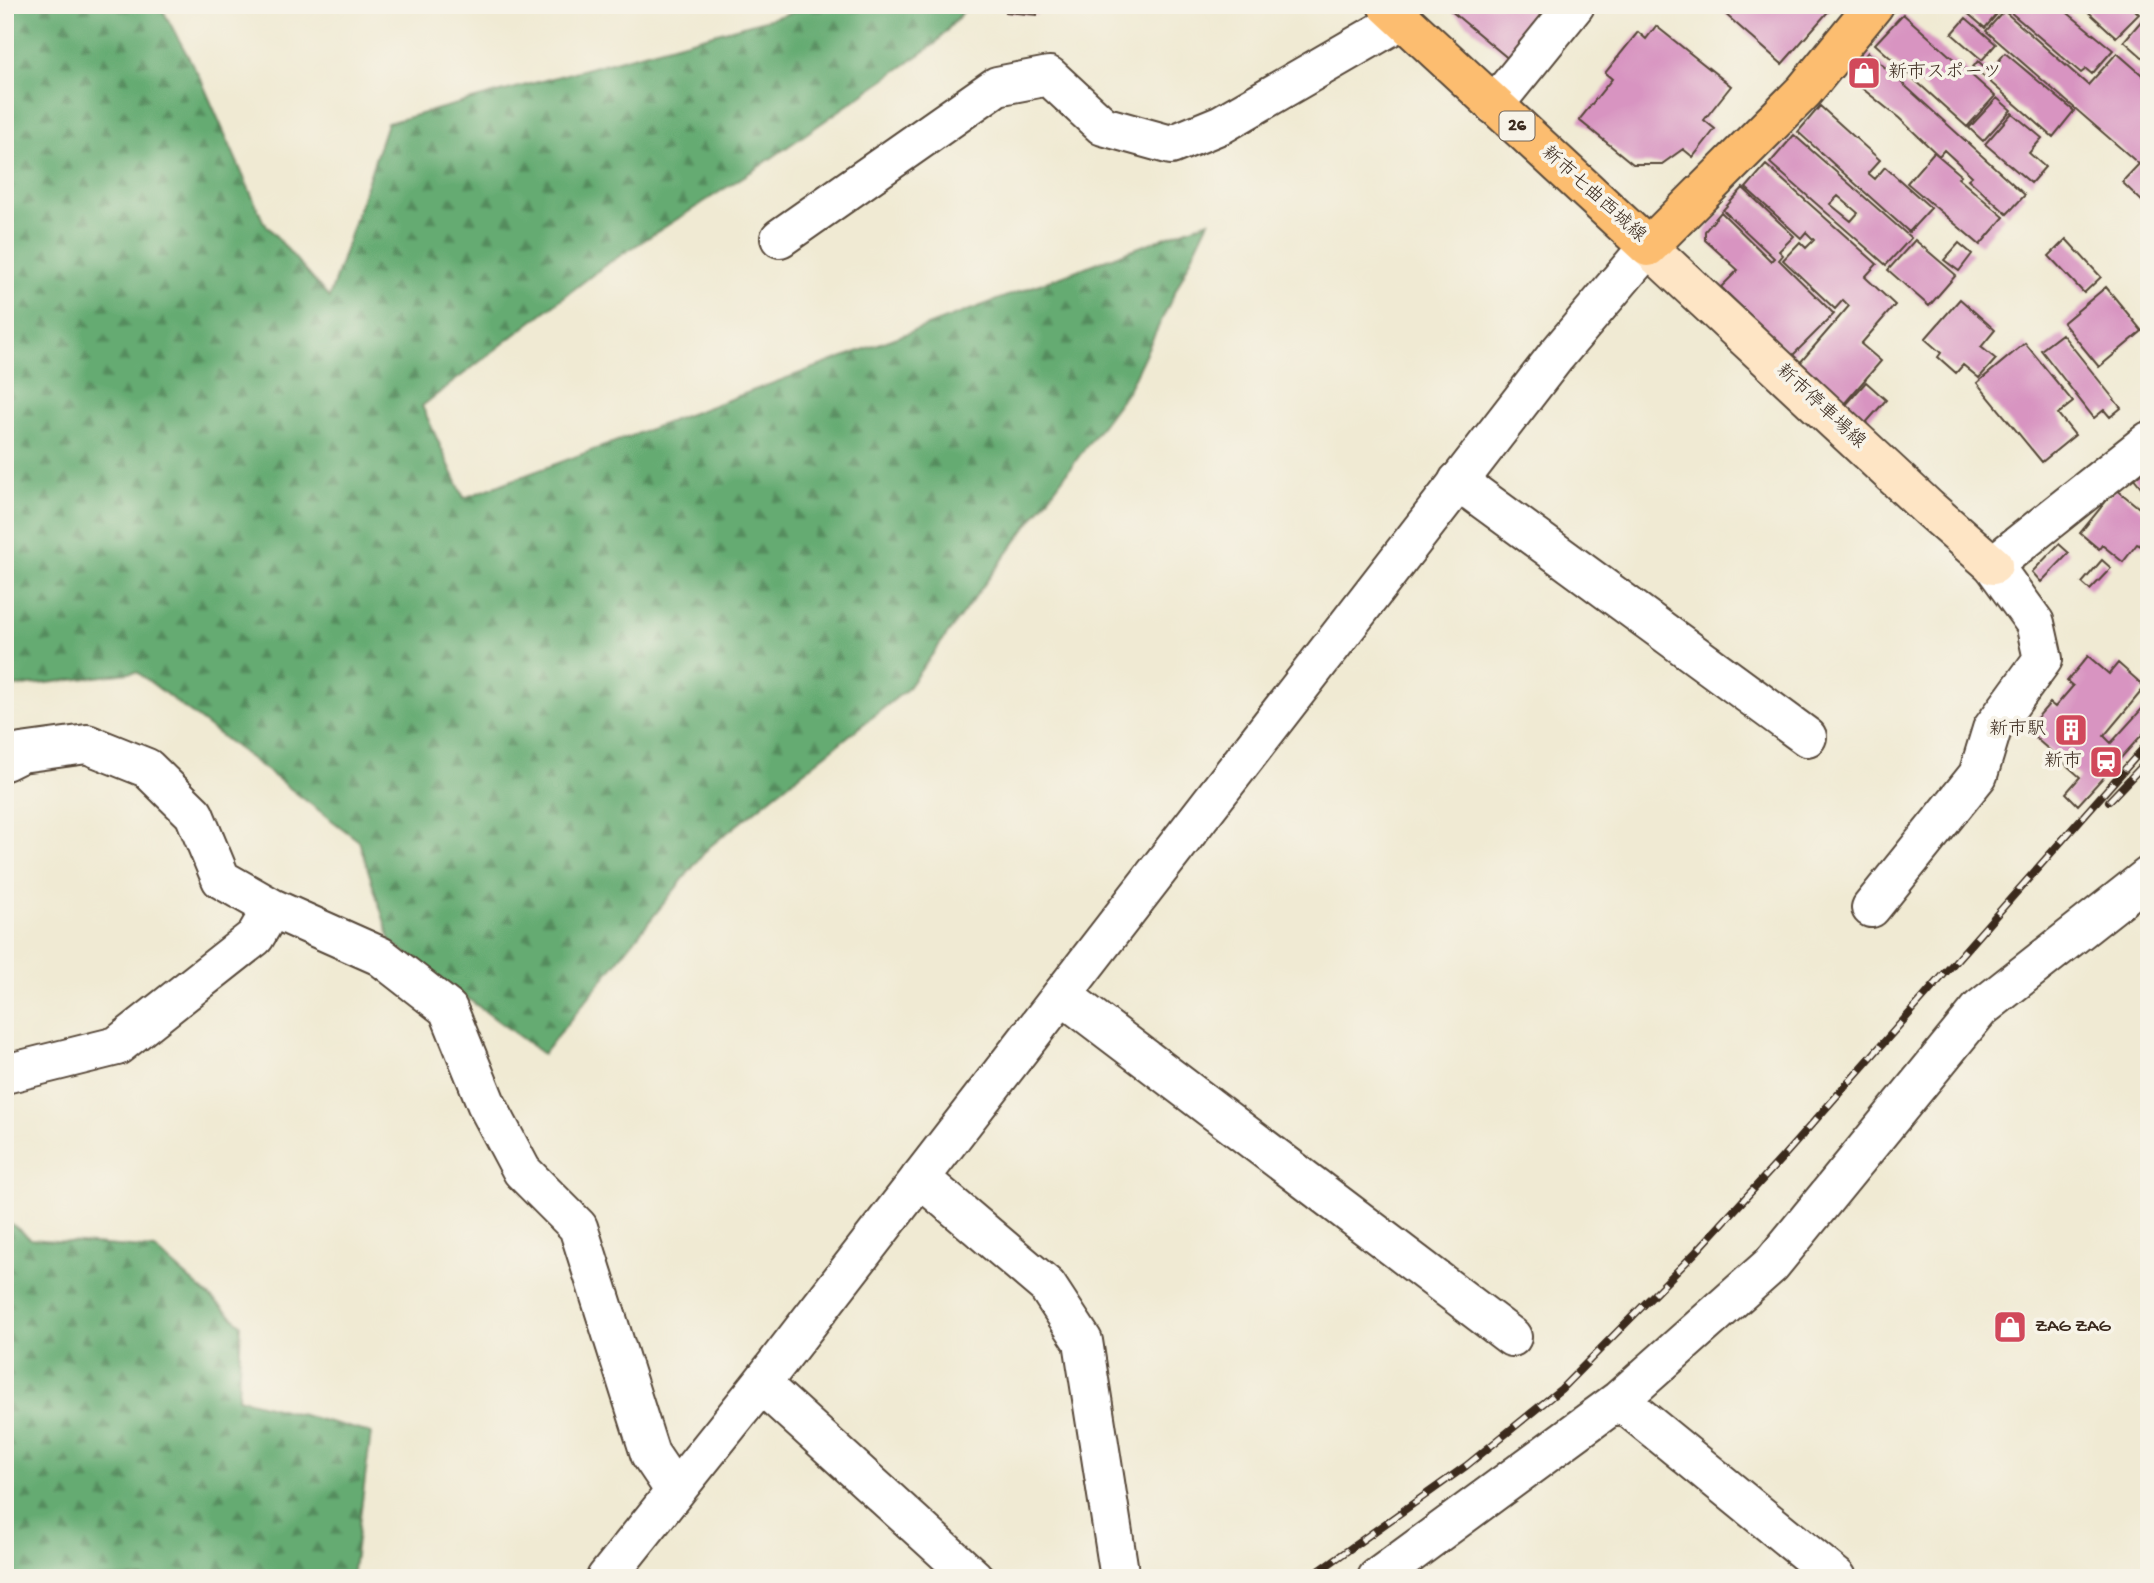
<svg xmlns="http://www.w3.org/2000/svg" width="2154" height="1583" viewBox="0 0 2154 1583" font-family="'Gochi Hand','Klee One',sans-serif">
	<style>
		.forest { fill: url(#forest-firs); stroke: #506a48; stroke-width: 2 }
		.building { fill: #d894c1; fill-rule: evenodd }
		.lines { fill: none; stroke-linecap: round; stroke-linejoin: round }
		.minor-casing { stroke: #564739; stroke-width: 42 }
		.tertiary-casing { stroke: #564739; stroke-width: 42 }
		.secondary-casing { stroke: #564739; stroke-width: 42 }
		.primary-casing { stroke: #564739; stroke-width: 42 }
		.minor { stroke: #fff; stroke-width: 38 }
		.tertiary { stroke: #fff; stroke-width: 38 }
		.secondary { stroke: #fee5c5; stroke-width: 38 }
		.primary { stroke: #fcbd6f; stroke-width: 38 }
		.rail-casing { stroke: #3b2a1e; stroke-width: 8 }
		.rail { stroke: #f7f3e8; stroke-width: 5; stroke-dasharray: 16; stroke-linecap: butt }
		.labels { text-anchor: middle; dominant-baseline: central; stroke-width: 7; stroke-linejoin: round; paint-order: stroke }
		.shield { fill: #f7f3e8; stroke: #73665b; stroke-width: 2 }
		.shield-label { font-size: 18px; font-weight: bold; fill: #3b2a1e }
		.poi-label { font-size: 19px; fill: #3b2a1e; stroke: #f7f3e8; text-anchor: start }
		.street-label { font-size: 19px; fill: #3b2a1e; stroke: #f7f3e8 }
	</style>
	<defs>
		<pattern id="forest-firs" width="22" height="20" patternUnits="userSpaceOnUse" patternTransform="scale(1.75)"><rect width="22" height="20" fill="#65ab72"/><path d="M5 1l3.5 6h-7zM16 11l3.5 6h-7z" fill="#548b5d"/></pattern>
	</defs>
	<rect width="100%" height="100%" fill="#f7f3e8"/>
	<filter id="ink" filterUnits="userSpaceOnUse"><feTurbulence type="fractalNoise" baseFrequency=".0143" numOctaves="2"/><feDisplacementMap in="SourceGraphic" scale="14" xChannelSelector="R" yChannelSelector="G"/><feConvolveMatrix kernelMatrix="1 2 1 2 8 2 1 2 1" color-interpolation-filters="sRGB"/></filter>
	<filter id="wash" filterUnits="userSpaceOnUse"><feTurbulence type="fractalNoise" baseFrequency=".00686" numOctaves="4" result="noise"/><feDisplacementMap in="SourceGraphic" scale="28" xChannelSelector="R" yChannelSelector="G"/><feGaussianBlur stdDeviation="1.57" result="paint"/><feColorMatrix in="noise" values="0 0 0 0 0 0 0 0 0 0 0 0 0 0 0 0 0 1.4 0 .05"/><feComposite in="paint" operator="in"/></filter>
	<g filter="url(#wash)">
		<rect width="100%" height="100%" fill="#f0ead3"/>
		<!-- forest -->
		<path class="forest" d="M5,5H160L202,82L263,221L329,298L387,123L820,5H969L935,44L760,166L604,266L422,406L464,498L1209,221L1128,390L906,690L708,848L543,1054L391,942L359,841L137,672L5,688Z
			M5,1219L31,1239L155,1249L241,1324L238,1398L371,1433L352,1578H5Z"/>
		<g id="blocks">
			<!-- building -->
			<path class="building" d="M1007,5H1038L1037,15L1006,12Z
				M1444,5H1550L1532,27L1541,34L1516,65Z
				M1715,5H1834L1782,64Z
				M1958,5H1999L2002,8L1985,28Z
				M2002,5H2058L2113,50L2092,74L2086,69L2081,73Z
				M2076,5H2130L2139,14L2116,37L2082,6L2081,9Z
				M2004,11L2088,85L2117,53L2149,81V208L2122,182L2139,164L1986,31Z
				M2149,12V63L2124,41Z
				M1903,14L1995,96L1967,127L1875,44Z
				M1966,18L1996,44L1982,60L1952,34Z
				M1656,26L1731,86L1704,120L1715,129L1693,157L1683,149L1662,164H1633L1579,120L1612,79L1605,73L1638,32L1646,39Z
				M1868,52L2025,195L2007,214L1968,179L1972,176L1944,150L1939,156L1899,118L1848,77Z
				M2005,53L2074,111L2053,137L1973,67L1978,61L1990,72Z
				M1997,98L2011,110L1983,141L1969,128Z
				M1820,106L1880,160L1868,173L1875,179L1885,167L1931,208L1909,232L1798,132Z
				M2012,113L2042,138L2029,153L2045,167L2031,183L1985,144Z
				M1794,135L1911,238L1886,265L1770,163ZM1838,196L1858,213L1851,221L1830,204Z
				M1934,152L1961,175L1958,178L2004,217L1980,245L1907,183Z
				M1766,165L1877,264L1865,277L1895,305L1861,344L1881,361L1844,404L1799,364L1849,306L1843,300L1835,309L1783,260L1800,242L1806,248L1814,240L1806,232L1801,238L1746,188Z
				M1743,188L1794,236L1779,251L1783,255L1779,260L1834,314L1792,356L1721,287L1738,270L1705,240V231L1721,212L1771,261L1774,258L1723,210Z
				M2066,239L2101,277L2084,293L2049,256Z
				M1915,240L1956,275L1929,306L1888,270Z
				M1959,243L1972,254L1959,271L1944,260Z
				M2106,287L2142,331L2099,367L2063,323Z
				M1960,299L1995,330L1981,347L1996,359L1979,378L1963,365L1956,373L1938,357L1941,353L1925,339Z
				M2062,334L2121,408L2110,417L2104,410L2094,418L2041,350Z
				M2025,343L2073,402L2058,414L2075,435L2042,462L1977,383Z
				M1866,382L1886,400L1864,425L1844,407Z
				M2149,464V497L2133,477Z
				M2116,489L2149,516V537L2141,546L2137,544L2123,562L2102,545L2099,549L2080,533Z
				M2059,544L2069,553L2041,582L2032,572Z
				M2102,560L2111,568L2090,590L2082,583Z
				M2088,656L2109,674L2118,663L2145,687L2104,736L2111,743L2149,701V727L2078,805L2066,793L2080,777L2031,734L2040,722L2036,719L2050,703L2055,707L2073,686L2067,681Z"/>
		</g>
	</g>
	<g filter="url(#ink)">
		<use href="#blocks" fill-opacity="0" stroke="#564739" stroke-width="2"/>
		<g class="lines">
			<defs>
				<path id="minor" d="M1494,105L1575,5
					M780,238L997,86L1049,76L1103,126L1171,145L1222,124L1403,19
					M1458,481L1807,737
					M5,761L21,753L87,744L147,768L194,814L221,879L272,908L380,956L448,1009L486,1103L522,1171L578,1227L650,1454L675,1491
					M1871,908L1978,775L1992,729L2043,659L2035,623L1993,565L2149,441
					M1062,995L1512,1337
					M5,1074L117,1046L255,937L272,908
					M920,1178L1047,1286L1083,1341L1120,1578
					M1619,1400L1837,1578
					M1377,1578L1619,1400L1771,1265L1980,1009L2149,876"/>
				<path id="tertiary" d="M761,1384L974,1578
					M606,1578L761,1384L1555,357L1648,247"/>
				<path id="secondary" d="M1648,247L1928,508L1993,565"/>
				<path id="primary" d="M1387,5L1648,247L1804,91L1874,5"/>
			</defs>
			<!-- minor casing -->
			<use href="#minor" class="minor-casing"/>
			<!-- tertiary casing -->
			<use href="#tertiary" class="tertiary-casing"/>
			<!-- secondary casing -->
			<use href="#secondary" class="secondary-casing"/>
			<!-- primary casing -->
			<use href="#primary" class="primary-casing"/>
			<!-- minor -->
			<use href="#minor" class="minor"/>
			<!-- tertiary -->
			<use href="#tertiary" class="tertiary"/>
			<!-- secondary -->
			<use href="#secondary" class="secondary"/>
			<!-- primary -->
			<use href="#primary" class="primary"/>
			<defs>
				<path id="rail" d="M2109,801L2149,759
					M1309,1578L1466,1466L1561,1389L1696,1252L1781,1159L2149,742"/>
			</defs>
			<!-- rail casing -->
			<use href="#rail" class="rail-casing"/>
			<!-- rail -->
			<use href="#rail" class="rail"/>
		</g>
	</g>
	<!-- icons -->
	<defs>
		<symbol id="shop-square" viewBox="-11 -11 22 22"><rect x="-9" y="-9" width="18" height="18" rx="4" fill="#d1495b" stroke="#f7f3e8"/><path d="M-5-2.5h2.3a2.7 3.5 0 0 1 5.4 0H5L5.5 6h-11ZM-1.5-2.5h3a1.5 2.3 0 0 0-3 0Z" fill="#fff"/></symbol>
		<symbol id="building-square" viewBox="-11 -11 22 22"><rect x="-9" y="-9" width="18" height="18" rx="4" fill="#d1495b" stroke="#f7f3e8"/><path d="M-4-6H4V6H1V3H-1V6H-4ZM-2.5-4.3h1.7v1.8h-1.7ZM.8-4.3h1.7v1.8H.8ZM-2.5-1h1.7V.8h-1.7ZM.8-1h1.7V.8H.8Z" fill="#fff"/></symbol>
		<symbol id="station-square" viewBox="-11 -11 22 22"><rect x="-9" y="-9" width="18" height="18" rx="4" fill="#d1495b" stroke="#f7f3e8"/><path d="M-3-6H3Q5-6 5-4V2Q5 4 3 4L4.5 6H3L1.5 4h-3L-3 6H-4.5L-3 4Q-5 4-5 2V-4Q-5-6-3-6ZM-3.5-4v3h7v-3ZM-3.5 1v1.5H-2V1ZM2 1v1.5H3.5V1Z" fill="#fff"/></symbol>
	</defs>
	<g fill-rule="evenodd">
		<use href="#shop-square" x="1845" y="54" width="38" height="38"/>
		<use href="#building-square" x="2052" y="711" width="38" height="38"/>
		<use href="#station-square" x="2087" y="743" width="38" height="38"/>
		<use href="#shop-square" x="1991" y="1308" width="38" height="38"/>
	</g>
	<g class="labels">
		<!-- shield labels -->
		<rect class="shield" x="1499.5" y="111.5" width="35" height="29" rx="5"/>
		<g class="shield-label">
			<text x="1517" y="126">26</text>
		</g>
		<!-- poi labels -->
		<g class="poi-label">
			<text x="1888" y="73">新市スポーツ</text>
			<text x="2046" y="730" text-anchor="end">新市駅</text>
			<text x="2082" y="762" text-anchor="end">新市</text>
			<text x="2035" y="1327">ZAG ZAG</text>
		</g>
		<!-- street labels -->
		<g class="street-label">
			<text transform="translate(1593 195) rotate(42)">新市七曲西城線</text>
			<text transform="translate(1820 407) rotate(43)">新市停車場線</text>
		</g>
	</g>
	<!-- margin -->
	<rect width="2154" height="1583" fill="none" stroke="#f7f3e8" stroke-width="28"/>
</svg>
